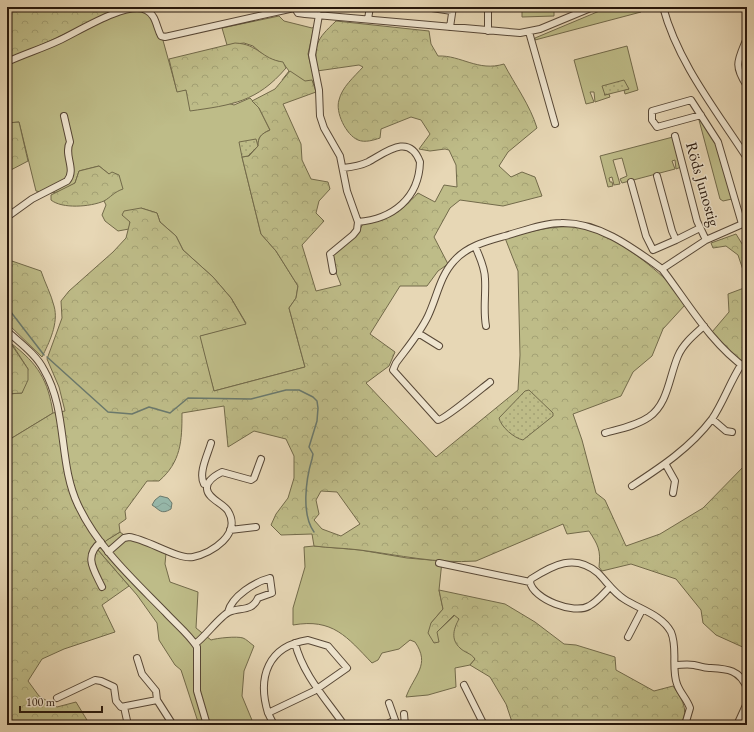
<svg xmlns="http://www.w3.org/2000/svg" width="754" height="732" viewBox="0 0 754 732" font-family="'EB Garamond',serif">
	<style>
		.grass { fill: #bebc88; stroke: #726a4a }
		.forest { fill: url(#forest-crowns); stroke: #726a4a; fill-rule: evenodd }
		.park { fill: url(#park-dots); stroke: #726a4a }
		.water { fill: url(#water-waves); stroke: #6a796d }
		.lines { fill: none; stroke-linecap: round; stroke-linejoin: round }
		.stream { stroke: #6a796d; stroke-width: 1.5 }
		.minor-casing { stroke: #574736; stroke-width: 8 }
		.minor { stroke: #efe5cf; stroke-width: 6 }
		.labels { text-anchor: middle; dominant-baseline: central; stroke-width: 3; stroke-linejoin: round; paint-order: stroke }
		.street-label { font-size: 16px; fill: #27170c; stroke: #efe5cf }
	</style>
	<defs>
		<pattern id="forest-crowns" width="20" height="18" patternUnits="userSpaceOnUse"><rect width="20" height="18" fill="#bebc88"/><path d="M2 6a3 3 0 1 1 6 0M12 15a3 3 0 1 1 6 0" fill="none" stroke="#a3a174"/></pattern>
		<pattern id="park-dots" width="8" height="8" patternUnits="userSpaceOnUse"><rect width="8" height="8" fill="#bebc88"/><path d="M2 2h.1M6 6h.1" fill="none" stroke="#a3a174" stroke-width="1.8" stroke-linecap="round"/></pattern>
		<pattern id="water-waves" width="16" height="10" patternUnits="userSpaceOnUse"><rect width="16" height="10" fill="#97baad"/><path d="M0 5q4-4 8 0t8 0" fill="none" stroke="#829f94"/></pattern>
	</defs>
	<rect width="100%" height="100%" fill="#e7d7b5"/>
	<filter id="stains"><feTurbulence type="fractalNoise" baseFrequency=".005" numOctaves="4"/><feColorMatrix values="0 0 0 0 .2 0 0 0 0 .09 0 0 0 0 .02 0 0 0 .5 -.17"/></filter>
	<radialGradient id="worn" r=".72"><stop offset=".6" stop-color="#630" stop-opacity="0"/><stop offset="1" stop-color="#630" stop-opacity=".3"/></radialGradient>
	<!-- grass -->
	<path class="grass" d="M125,7H148L156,15L177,91L186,90L234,105L250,98L259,108L270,130C261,134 258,137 258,146L242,157L261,234L276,251L298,286L296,298L289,308L305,367L214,391L199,336L246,323L231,298L213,277L183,250L176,236L160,222L157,213L141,208L130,222L129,229L118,231L105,221L102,215L106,205L104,201L113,193L109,174L99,166L79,171L75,183C60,193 53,195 36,191L19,122L7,123V60Z
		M522,7H554V16L522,17Z
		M609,7H644L641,12L535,40V38Z
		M279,16L284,21L312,28L314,27L308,54L315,83H293L282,80L289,71L283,63L267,58L253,46L244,43L227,45L222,28Z
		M627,46L638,90L625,94L624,90L629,89L619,82L604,95L609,94L610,97L595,102L594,92H590L594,102L586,104L574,60Z
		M700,119L716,144L732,199L723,201L720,199L699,120Z
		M673,137L681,167L676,169L675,160L672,161L675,169L622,183L620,179L627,176L622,158L613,160L620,184L614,185L612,177L609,178L610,182H612L613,186L608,187L600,156Z
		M12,344C38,364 48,380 53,413L7,441V394L22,393L28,369Z
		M120,532L128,538L166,553L165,564L170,582L198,592L196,628L211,640C217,638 237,636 243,638C246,639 250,643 254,646L244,671L242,696L254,725H199L181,670L175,665L159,640L157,623L137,595L97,549L107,540Z
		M314,546L360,550L407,558L442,561L439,590L443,609L431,623L437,632L455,615L459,619L460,648L472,654L475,659L470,665L455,668L456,687L428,695L406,697C414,675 431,665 415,642L410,640L399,649L382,653L378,660L372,663C347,637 333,618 293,625V608L305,567L304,547Z"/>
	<!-- forest -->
	<path class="forest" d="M7,7H125L7,60Z
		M336,21L429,31L431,44L438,56C461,55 478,72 504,64C515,85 530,105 537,128L508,152L499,166L511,177L522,172L535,177L542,196L503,206L460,200L450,208L434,237L448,264L438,271L427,286H400L370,334L395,352L389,366L366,383L436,457L518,390L520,355L518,271L505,238C529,232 552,225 578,227C604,229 648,262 666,280C673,287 679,297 685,305L663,329L652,356L633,372L621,396L573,414L582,440L596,493L605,500L626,546L660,534L703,508L747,463V649L716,635L703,623L701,610L676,579L631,564L602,571L599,567C601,550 598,545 589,531L567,534L563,524L476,561C437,564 399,555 360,550C345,548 329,548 314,546L312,534L281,535L271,525L276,514L288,498L294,478V456L286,439L254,431L228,447L224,406L182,413C182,441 181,462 159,481H147L125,511L126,519L119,524L120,532L107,540L97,549L129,586L102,605L115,632L64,649L42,659L28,681L39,696L57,707L76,702L90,725H7V441L53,413L65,411L59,387L47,359L62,318L61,301L69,291L113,252L126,238L130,222L122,215L124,211L141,208L157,213L160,222L176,236L183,250L213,277L231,298L246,324L200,336L214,391L305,367L289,308L296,298L298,286L276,251L261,234L242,157L249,156L258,146C258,137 261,134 270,130L259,108L252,101L275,89L290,71L305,81L312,80L316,92L283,104L301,144L302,160L311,179L328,182L330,189L319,201L316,213L324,221L302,245L316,291L341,285L335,270L333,254L357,234L363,224C390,218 400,213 418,193L435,202L444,185L457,187L456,165L449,150L445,149L430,151L419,149L430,134L421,120L411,117L381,129L380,138C374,140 365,143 358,140C346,135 335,112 339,100C342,87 354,77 363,67L359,65L317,71C314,44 316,40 336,21ZM321,491L337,492L360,524L341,536L322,529L314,520L319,514L316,500Z
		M235,43C259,44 261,59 283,62L286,68C257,102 232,105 190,111L186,90L177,92L169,59Z
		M19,122L28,161L7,172V123Z
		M99,166L109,174L112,172L119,175L123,189C114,192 111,197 104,201C90,207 62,209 51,200V195L75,183L79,171Z
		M736,234L747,252V282L738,255L726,246L713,248L711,243Z
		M7,253L9,260L41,271C45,283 51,294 54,306C59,323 49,343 42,357L7,323Z
		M747,284V365L736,357L712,332L729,312L728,294L744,288Z
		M7,338L28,369V380L22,393L7,394Z
		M439,590L505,604L535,622L564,644L576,645L615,657L616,670L654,691L673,686C682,699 690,711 680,725H513L506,704L490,677L470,665L475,659C471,653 465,653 460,648C450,639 454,628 459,619L454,615L437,632L439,642L434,643L428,633L431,623L443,609Z"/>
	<!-- park -->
	<path class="park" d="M624,80L629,89L605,95L602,86Z
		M256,139L258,146L248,156L242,157L239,142Z
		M529,390L553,413V416L523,440C514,438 501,427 499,418L525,391Z"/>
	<!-- water -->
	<path class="water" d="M160,496L168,498L172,503L171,509C161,515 160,510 152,505L155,500Z"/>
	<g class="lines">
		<!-- stream -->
		<path class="stream" d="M7,307L44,355
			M47,357L108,412L132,414L149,407L170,413L188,398L251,399L286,390H299L313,397L317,401L318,408L317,421L309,447L313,454L312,459C306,479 301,514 314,532"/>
		<defs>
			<path id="minor" d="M294,7L298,13L305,14L520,33L540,29L593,7
				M425,7L452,11
				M663,7C678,63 716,110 747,158
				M319,15L312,55L319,90L320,116L324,128L340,156L347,191L358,222L357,230L353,235L330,254L333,271
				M368,19L370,7
				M450,27L453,7
				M488,31V7
				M529,32L555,124
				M747,38C738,60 733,65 747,86
				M7,62C24,54 41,49 58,41C78,32 125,1 146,10C156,15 156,26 161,36L165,37L294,8
				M701,115L657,127L652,120V111L691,100L718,142L742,224
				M675,136L697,221L706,240
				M343,168C352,167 360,166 368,162C385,153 409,132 420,162C419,198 393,219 358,222
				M657,176L672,231L676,240L700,228
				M631,182L646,236L653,250L676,240
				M7,217L32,199L67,181C77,169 63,155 70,142L64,116
				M475,246C479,256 485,267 485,279C486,295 483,310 486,326
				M662,269C688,303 711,344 747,369
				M7,331C20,343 36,354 44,370C68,411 58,463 78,505C98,548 134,580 166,613C176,624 189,634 197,647V691L207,725
				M418,333L439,346
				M490,382C481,389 444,420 438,420L393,370L396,363C407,348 420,333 428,316C437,297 440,276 454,261C467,246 487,241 505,236C523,231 543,223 561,223C599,222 633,248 662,269L706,240L747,222
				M712,419L726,431L732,432
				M605,433C619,429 636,426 649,417C668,404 669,377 678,356C683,344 694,335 704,326
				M666,465L675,481L673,493
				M207,484H204C198,473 208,454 211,443
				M632,486C661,467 690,448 712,419C723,403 730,382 741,365
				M230,530L256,527
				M101,542C83,556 94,570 102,587
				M108,552L124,538L129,537C147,539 178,560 193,557C212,553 242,534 228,511C223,503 208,499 207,489C206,481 216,475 222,472L251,480L254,478L261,459
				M439,563L530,582
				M610,587C604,593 597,602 589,606C574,615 533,599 530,582L531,579C553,565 575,553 598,573C607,582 613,592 624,599C639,609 662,615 671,632C678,648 671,668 677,684C680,693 687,699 690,708L685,725
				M628,637L642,610
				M308,640L328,646L347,668L314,691L268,713C257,677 268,646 308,640Z
				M295,643C303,675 326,699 344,725
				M195,644C205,637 220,616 229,612C240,607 252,612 258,598L272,593L270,578C255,582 232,596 228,612
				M137,658L142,674L156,691L157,700
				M675,665C681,665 687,664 694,665C699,666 704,668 709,668C727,669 739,669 747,688
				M464,685L484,725
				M57,698L95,680L101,681L114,687L116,701L121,707L157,700L173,725
				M124,707L128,725
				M268,713L274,725
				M404,714L405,725
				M385,725L395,720L389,703
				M737,725L747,703"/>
		</defs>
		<!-- minor casing -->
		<use href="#minor" class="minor-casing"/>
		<!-- minor -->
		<use href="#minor" class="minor"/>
	</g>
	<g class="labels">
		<!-- street labels -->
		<g class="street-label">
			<text transform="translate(703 184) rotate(74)">Röds Junostig</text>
		</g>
	</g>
	<!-- margin -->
	<rect width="754" height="732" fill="none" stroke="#e7d7b5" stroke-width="24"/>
	<rect x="8" y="8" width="738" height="716" fill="none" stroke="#27170c" stroke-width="2"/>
	<rect x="12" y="12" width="730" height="708" fill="none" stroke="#27170c"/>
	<!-- scale -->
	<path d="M20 706v6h82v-6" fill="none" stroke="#27170c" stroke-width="2"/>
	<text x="26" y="706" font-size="12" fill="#27170c" stroke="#efe5cf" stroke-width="3" paint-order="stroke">100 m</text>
	<rect width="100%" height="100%" filter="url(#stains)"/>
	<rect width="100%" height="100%" fill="url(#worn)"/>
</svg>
